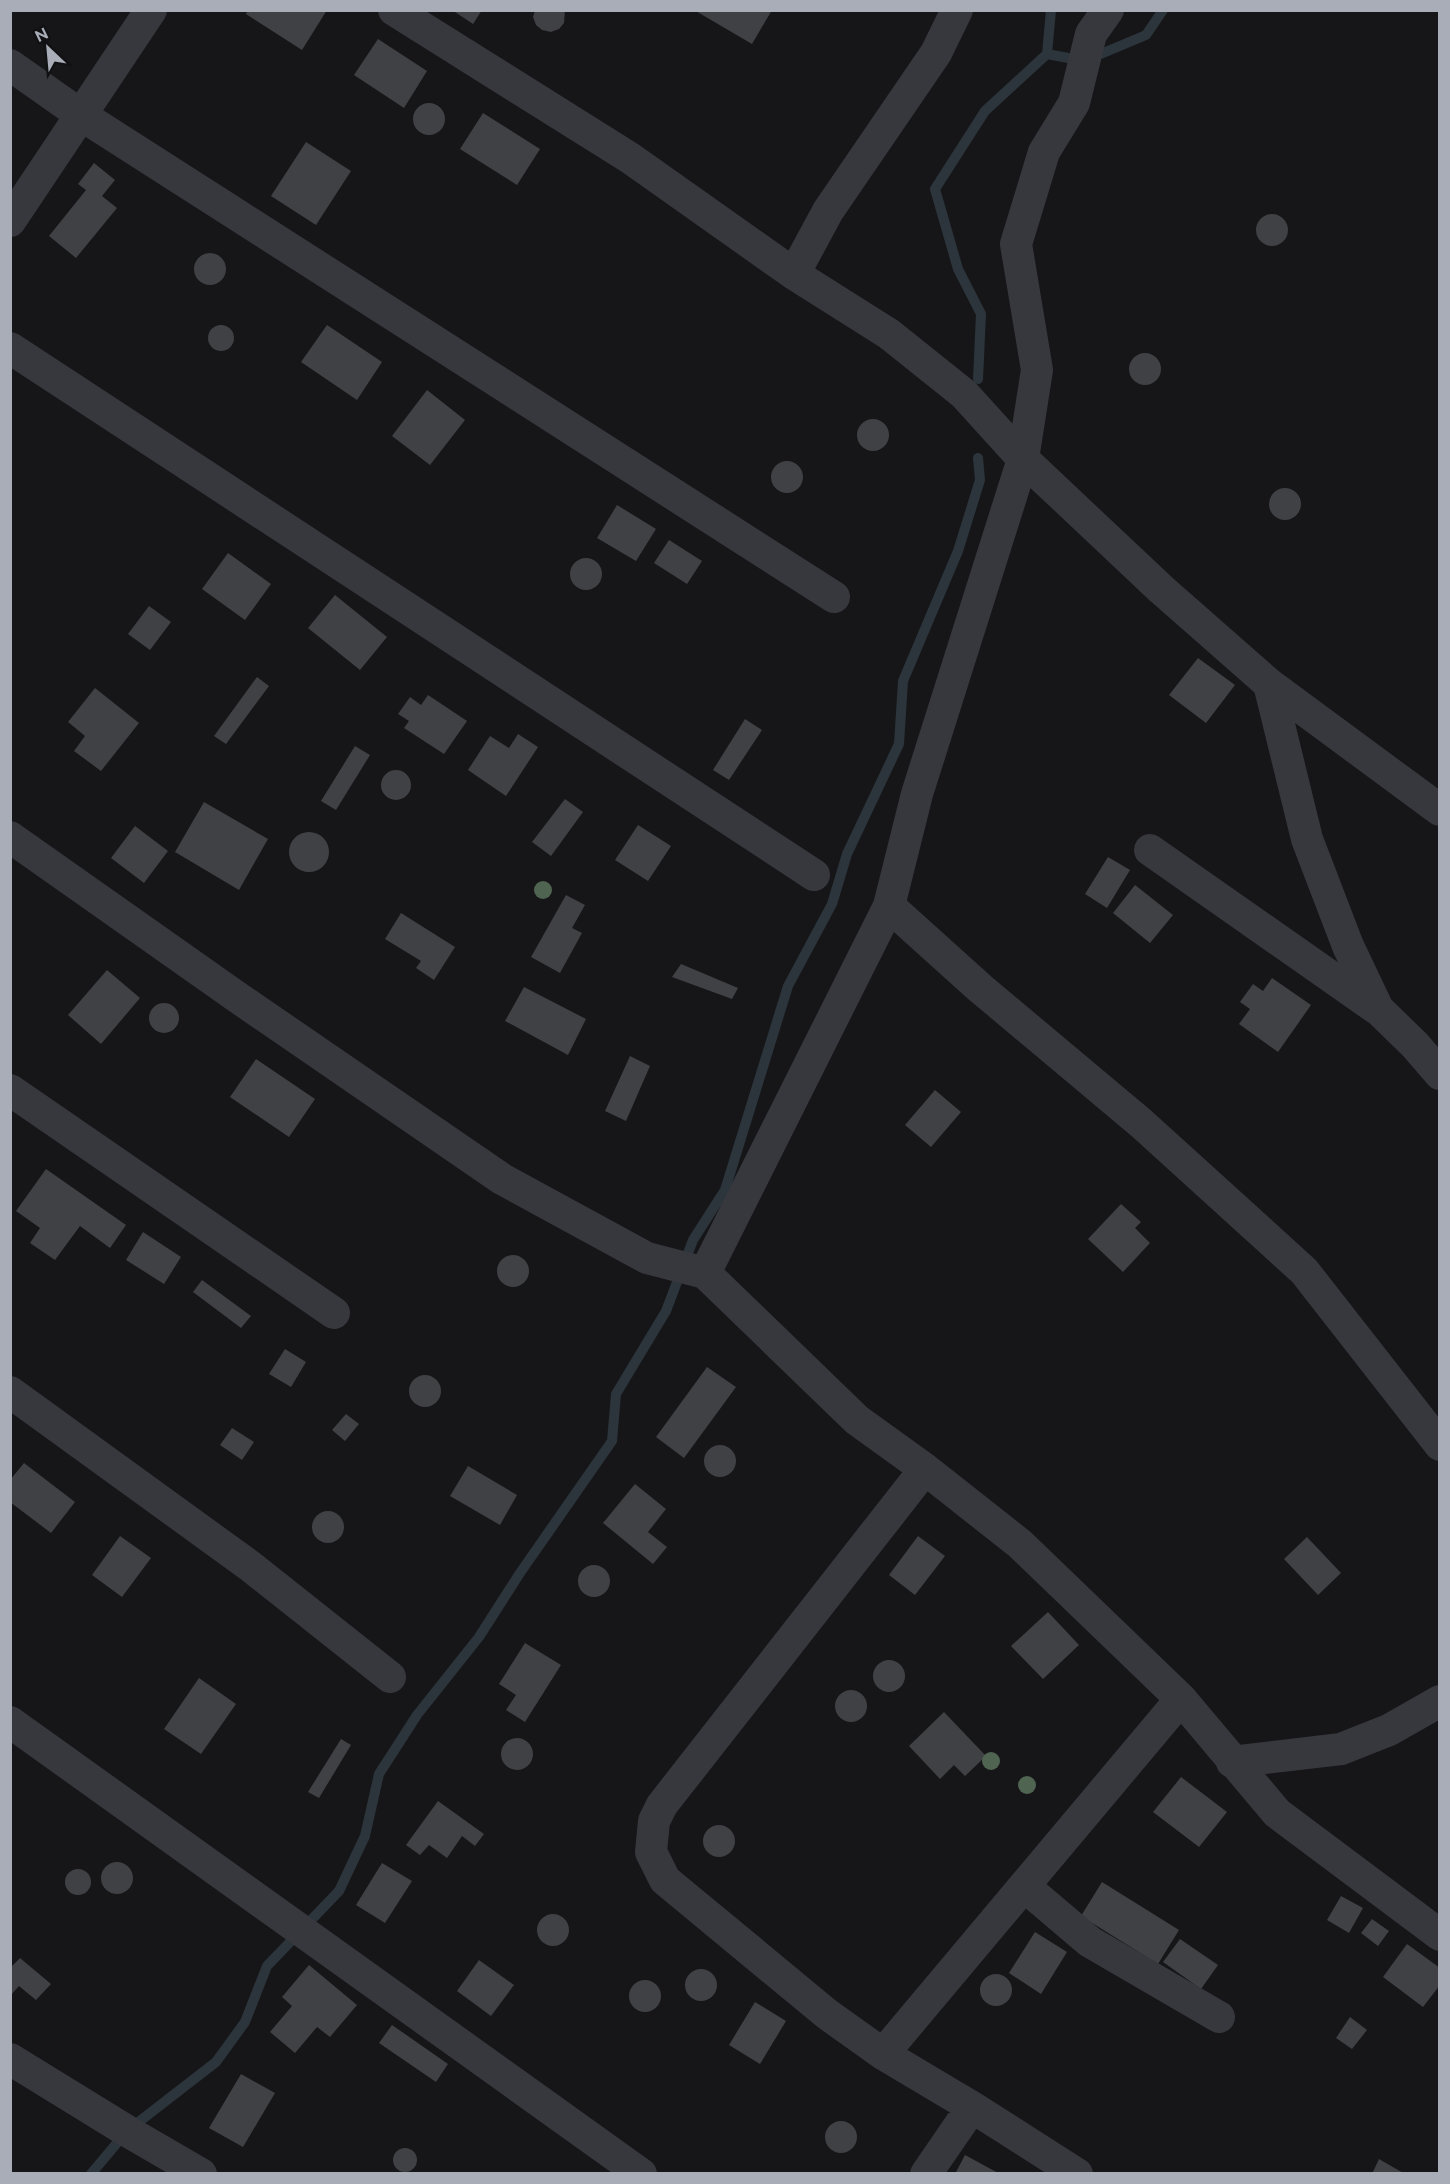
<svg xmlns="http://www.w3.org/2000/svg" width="1450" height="2184" viewBox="0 0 1450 2184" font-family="Raleway,sans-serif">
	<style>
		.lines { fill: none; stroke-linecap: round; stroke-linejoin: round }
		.stream { stroke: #2c353c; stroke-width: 10 }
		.building { fill: #404145 }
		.minor { stroke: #37383d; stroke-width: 32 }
		.tree { fill: #506452 }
	</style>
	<rect width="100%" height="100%" fill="#161618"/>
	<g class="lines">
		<!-- stream -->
		<path class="stream" d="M1047,54L1051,10
			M978,379L981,314L958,269L935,189L985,111L1047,54L1084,61L1146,35L1163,10
			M91,2174L127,2131L216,2062L245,2022L267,1966L339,1891L365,1836L379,1774L417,1715L479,1637L520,1573L612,1441L616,1394L666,1311L693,1240L725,1190L788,986L832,904L847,854L899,744L903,681L958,551L980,480L978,458"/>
	</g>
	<!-- building -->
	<path class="building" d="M248,10H327L302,50L246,14Z
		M452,10H482L473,24Z
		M535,10H565L564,23L559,29L551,32L542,30L536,25L533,17Z
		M694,10H772L752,44Z
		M378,39L427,71L404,108L354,75Z
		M413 119a16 16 0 1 1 32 0a16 16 0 1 1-32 0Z
		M483,113L540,149L517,185L460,149Z
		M306,142L351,171L316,225L271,196Z
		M94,163L115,180L102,196L117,208L76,258L49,236L86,190L78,184Z
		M1256 230a16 16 0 1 1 32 0a16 16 0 1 1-32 0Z
		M194 269a16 16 0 1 1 32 0a16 16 0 1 1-32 0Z
		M208 338a13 13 0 1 1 26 0a13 13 0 1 1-26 0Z
		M327,325L382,362L357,400L301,362Z
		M1129 369a16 16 0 1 1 32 0a16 16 0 1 1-32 0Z
		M427,390L465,420L430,465L392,436Z
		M857 435a16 16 0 1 1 32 0a16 16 0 1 1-32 0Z
		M771 477a16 16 0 1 1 32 0a16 16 0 1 1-32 0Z
		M1269 504a16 16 0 1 1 32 0a16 16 0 1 1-32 0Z
		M617,505L656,529L636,561L597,538Z
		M669,540L702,561L687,584L654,563Z
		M228,553L271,584L245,620L202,589Z
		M570 574a16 16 0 1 1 32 0a16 16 0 1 1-32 0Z
		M335,595L387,637L360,670L308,628Z
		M149,606L171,622L150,650L128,634Z
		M1198,658L1235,685L1206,723L1169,695Z
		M257,677L269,686L226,744L214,736Z
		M95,688L139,723L101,771L74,751L85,736L68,722Z
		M428,695L467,721L444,754L404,728L409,721L398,714L410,697L421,705Z
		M745,719L762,730L729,780L713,770Z
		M518,734L538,747L506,796L468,770L490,736L509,748Z
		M355,746L370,755L336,810L321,801Z
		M381 785a15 15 0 1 1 30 0a15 15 0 1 1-30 0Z
		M565,799L583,812L551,856L532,842Z
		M204,802L268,839L239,890L175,852Z
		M638,825L671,846L648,881L615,860Z
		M135,826L168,851L144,883L111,858Z
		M289 852a20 20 0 1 1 40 0a20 20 0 1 1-40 0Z
		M1108,857L1130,870L1107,908L1085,894Z
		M1135,885L1173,915L1150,943L1113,913Z
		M566,895L585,905L572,928L582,933L560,973L531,957Z
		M401,913L455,947L434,980L416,968L421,961L385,939Z
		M681,964L738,988L732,999L672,977Z
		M107,970L140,998L101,1044L68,1015Z
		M1272,978L1311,1005L1278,1052L1239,1024L1250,1009L1240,1002L1253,984L1263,991Z
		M524,987L586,1019L568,1055L505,1021Z
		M149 1018a15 15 0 1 1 30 0a15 15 0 1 1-30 0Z
		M630,1056L650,1066L626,1121L605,1111Z
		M256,1059L315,1099L289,1137L230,1097Z
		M935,1090L961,1112L931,1147L905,1125Z
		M46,1169L126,1225L110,1248L80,1226L55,1260L30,1243L40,1228L16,1211Z
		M1121,1204L1141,1222L1135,1228L1150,1243L1123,1272L1088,1239Z
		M143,1232L181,1257L164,1284L126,1260Z
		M497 1271a16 16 0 1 1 32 0a16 16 0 1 1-32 0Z
		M202,1280L251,1316L241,1328L193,1292Z
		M285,1349L306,1362L291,1387L269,1374Z
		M707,1367L736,1387L684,1458L656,1437Z
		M409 1391a16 16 0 1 1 32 0a16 16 0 1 1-32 0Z
		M346,1414L359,1424L345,1441L332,1430Z
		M232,1428L254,1442L242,1460L220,1445Z
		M704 1461a16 16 0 1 1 32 0a16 16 0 1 1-32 0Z
		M24,1463L75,1502L51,1533L10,1502V1480Z
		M468,1466L517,1495L500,1525L450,1496Z
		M635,1484L666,1509L648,1532L667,1547L653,1564L603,1523Z
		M312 1527a16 16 0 1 1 32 0a16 16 0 1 1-32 0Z
		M120,1536L151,1558L122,1597L92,1575Z
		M918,1536L945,1556L915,1595L889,1575Z
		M1307,1537L1341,1573L1318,1595L1284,1559Z
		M578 1581a16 16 0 1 1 32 0a16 16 0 1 1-32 0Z
		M1048,1612L1079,1645L1043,1679L1011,1646Z
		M525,1643L561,1665L525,1722L506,1710L516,1695L499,1684Z
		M873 1676a16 16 0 1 1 32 0a16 16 0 1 1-32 0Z
		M199,1678L236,1704L201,1754L164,1729Z
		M835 1706a16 16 0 1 1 32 0a16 16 0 1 1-32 0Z
		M944,1712L986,1756L965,1776L954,1765L940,1779L909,1746Z
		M501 1754a16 16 0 1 1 32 0a16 16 0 1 1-32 0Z
		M341,1739L351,1745L319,1798L308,1792Z
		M1181,1777L1227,1812L1199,1847L1153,1812Z
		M438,1801L484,1834L475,1846L462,1836L447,1858L429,1845L420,1855L406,1845Z
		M703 1841a16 16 0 1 1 32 0a16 16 0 1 1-32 0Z
		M101 1878a16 16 0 1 1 32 0a16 16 0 1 1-32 0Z
		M382,1863L412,1881L385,1923L356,1905Z
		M65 1882a13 13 0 1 1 26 0a13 13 0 1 1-26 0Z
		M1102,1882L1179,1930L1158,1964L1081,1916Z
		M1341,1896L1363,1908L1349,1933L1327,1920Z
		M537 1930a16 16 0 1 1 32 0a16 16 0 1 1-32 0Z
		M1372,1919L1389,1931L1378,1946L1361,1933Z
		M1035,1932L1067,1952L1041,1994L1009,1973Z
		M1180,1939L1218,1965L1201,1989L1163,1962Z
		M1407,1944L1440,1968V1985L1423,2007L1383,1977Z
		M20,1958L51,1984L36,2000L19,1986L10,1996V1968Z
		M479,1960L514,1985L491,2016L457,1991Z
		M309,1965L357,2005L330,2037L317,2027L295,2053L270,2032L292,2006L282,1997Z
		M685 1985a16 16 0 1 1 32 0a16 16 0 1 1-32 0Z
		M980 1990a16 16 0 1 1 32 0a16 16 0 1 1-32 0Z
		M629 1996a16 16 0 1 1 32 0a16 16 0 1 1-32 0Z
		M755,2002L786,2021L760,2064L729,2045Z
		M1350,2017L1367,2030L1352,2049L1336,2038Z
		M392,2025L448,2064L436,2082L379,2043Z
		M241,2074L275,2093L243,2147L209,2128Z
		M825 2137a16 16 0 1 1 32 0a16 16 0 1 1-32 0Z
		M393 2160a12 12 0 1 1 24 0a12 12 0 1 1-24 0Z
		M965,2155L1000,2174H955Z
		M1379,2159L1405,2174H1372Z"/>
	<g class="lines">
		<!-- minor -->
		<path class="minor" d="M394,10L630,158L794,274L889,334L964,394L1023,459L1161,589L1269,684L1440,810
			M10,65L81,115L834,597
			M10,221L151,10
			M794,274L828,211L936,53L957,10
			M10,348L814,875
			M1269,684L1307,839L1348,946L1378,1009L1415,1045L1440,1074
			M10,837L237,997L502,1179L647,1258L705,1273L857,1420L925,1469L1020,1544L1181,1699L1277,1813L1440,1935
			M1150,850L1377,1009
			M889,906L980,988L1141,1123L1304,1271L1440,1445
			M10,1090L334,1313
			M705,1273L889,906L917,794L1023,459L1037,370L1016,244L1044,152L1074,103L1091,34L1108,10
			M10,1392L250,1566L390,1677
			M10,1722L641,2174
			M1232,1762L1341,1749L1389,1730L1440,1701
			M1024,1886L1090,1942L1219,2017
			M883,2054L827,2014L665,1880L651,1852L654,1821L662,1805L925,1469
			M10,2059L127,2131L201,2174
			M972,2107L1077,2174
			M926,2174L972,2107L883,2054L1181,1699"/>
	</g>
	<!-- trees -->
	<g class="tree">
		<circle cx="543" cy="890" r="9"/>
		<circle cx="991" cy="1761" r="9"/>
		<circle cx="1027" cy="1785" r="9"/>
	</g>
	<!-- border -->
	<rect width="1450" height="2184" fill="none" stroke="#a8adb8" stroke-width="24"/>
	<!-- north arrow -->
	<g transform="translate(48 48) rotate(334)" stroke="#111113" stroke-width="4.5" paint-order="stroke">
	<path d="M0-4.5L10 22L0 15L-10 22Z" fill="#a8adb8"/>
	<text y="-9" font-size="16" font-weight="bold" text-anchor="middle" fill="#a8adb8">N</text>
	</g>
</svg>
